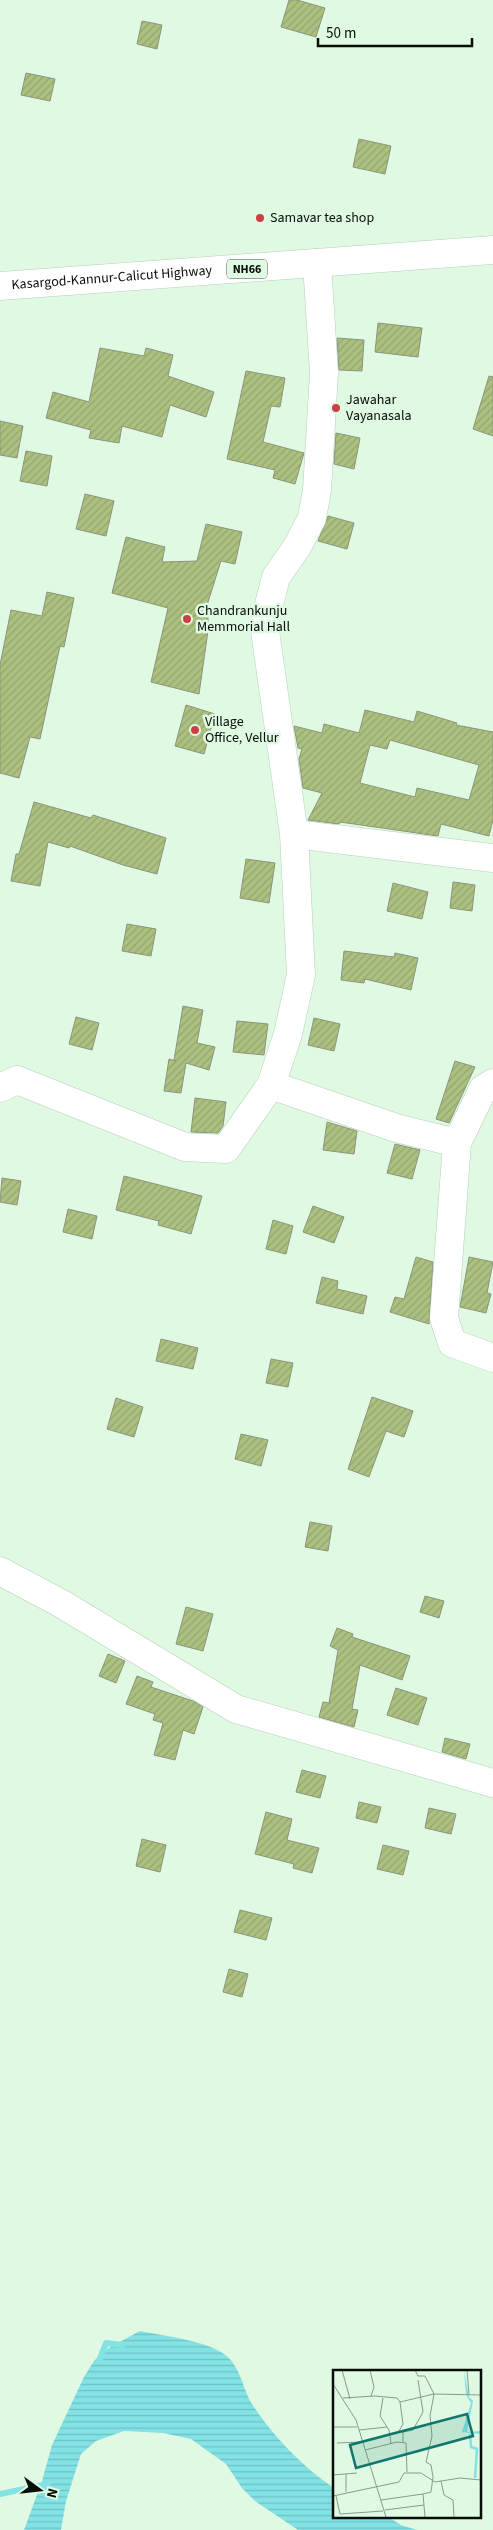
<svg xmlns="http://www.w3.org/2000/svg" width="493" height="2530" viewBox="0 0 493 2530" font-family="'Source Sans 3',sans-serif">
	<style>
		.water { fill: url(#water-rules) }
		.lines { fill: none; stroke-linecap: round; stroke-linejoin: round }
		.stream { stroke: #83e2e4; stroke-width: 6 }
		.building { fill: url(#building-hatch); stroke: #8c957b; fill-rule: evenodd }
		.minor-casing { stroke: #b6ceb9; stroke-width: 29 }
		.highway-casing { stroke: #b6ceb9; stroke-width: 29 }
		.minor { stroke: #fff; stroke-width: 28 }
		.highway { stroke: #fff; stroke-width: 28 }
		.poi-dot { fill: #ce3e42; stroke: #e0f9e3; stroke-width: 2 }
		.labels { text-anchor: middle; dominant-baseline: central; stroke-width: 5; stroke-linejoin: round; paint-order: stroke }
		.shield { fill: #e0f9e3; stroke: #475449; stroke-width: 1 }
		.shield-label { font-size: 12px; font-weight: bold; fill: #060e07 }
		.poi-label { font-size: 14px; fill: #060e07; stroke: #e0f9e3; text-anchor: start }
		.street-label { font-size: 14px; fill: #060e07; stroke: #e0f9e3 }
		.inset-river { fill: none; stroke: #83e2e4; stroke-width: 2.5 }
		.inset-road { fill: none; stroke: #899b8b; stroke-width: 1 }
		.view { fill: #0f766e; fill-opacity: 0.15; stroke: #0f766e; stroke-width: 2.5 }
		.inset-edge { fill: none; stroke: #060e07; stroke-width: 2.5 }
	</style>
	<defs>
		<pattern id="water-rules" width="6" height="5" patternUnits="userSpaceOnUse" patternTransform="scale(1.25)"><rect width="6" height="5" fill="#83e2e4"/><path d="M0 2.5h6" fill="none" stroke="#70c1c2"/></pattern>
		<pattern id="building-hatch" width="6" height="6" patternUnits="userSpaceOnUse" patternTransform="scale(1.25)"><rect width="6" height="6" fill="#acc180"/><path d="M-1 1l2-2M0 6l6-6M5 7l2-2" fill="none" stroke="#92a56d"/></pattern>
	</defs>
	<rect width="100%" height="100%" fill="#e0f9e3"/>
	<!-- water -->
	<path class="water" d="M140,2331C164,2336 204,2340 224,2354C242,2367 242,2390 254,2407C274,2437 304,2468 334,2488V2516H387L401,2525L417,2530H298L255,2501L242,2488L226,2464L191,2439L163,2433L124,2431L96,2441L81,2454L66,2501L61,2530H24L42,2481L52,2445L84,2377L94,2361L107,2349Z"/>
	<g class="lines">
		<!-- stream -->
		<path class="stream" d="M99,2361L106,2343L123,2345
			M0,2494L48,2484"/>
	</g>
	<!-- building -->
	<path class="building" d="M289,0H297L325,8L316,37L281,27Z
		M142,21L162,25L157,49L137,44Z
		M26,73L55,79L50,101L21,95Z
		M359,139L391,146L385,174L353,167Z
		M378,323L422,328L418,357L375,352Z
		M337,338L364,340L362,371L339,370Z
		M100,348L144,356L146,348L173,355L168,376L214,392L206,417L170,405L162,437L122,426L119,443L89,438L91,430L46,418L53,392L89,402Z
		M246,371L285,378L280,407L271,406L263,442L304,453L295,484L273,478L275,470L227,459Z
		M489,376L493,377V436L473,429Z
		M0,421L23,426L17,458L0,455Z
		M336,433L360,438L354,469L334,464Z
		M26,451L52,456L47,486L20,481Z
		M85,494L114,501L106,536L76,529Z
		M328,516L354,523L347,549L318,541Z
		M206,524L242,532L235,564L221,561L208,602V631L199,694L151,682L168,608L112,593L126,537L165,547L162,562L197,561Z
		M47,592L74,598L64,647L60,646L40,739L30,737L19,778L0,773V665L11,610L42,616Z
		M186,705L215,714L204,754L175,746Z
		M365,710L414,722L417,711L457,723L456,725L493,732V820L489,836L441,824L438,836L340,822L339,824L308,820L322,793L303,788L299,759L302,749L298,748L294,726L322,733L324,724L359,733ZM390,740L479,765L469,800L417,788L415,797L360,783L370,745L387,749Z
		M34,802L91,818L93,815L166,838L157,874L123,865L70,846L69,848L48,842L40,886L11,881L16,854H19Z
		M246,859L275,863L269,903L240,898Z
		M453,882L475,885L472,911L450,908Z
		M393,883L428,892L422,919L387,911Z
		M127,924L156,929L151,956L122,951Z
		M344,951L394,957L395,953L418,958L411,990L365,979L364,983L341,980Z
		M183,1006L203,1010L197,1043L215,1047L209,1070L186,1063L181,1093L164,1091L169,1059L176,1061L174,1060Z
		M76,1017L99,1023L92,1050L69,1044Z
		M314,1018L340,1024L334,1051L308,1045Z
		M237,1021L268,1024L264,1055L233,1052Z
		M455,1061L475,1067L449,1123L436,1119Z
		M195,1098L226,1102L223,1126L218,1133L191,1132Z
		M327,1122L357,1131L354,1154L323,1150Z
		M395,1144L420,1150L412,1179L387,1173Z
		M124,1176L202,1196L191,1234L158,1225L159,1221L116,1210Z
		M2,1178L21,1181L17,1205L0,1202Z
		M313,1206L344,1217L334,1243L303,1232Z
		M68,1209L97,1216L92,1239L63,1232Z
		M273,1220L293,1226L286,1254L266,1249Z
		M416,1257L433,1262L429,1324L390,1312L395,1297L404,1299Z
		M469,1257L493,1262L487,1293L491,1294L486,1313L460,1307Z
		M322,1277L338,1281L337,1289L367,1296L363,1314L316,1303Z
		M161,1339L198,1348L193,1369L156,1361Z
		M271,1359L293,1363L288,1387L266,1383Z
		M372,1397L413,1411L404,1437L386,1431L369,1477L348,1469Z
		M116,1398L143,1407L134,1437L107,1429Z
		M241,1434L268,1440L261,1466L235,1459Z
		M310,1522L332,1526L328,1551L305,1547Z
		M425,1596L444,1601L439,1618L420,1612Z
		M186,1607L213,1614L203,1651L176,1644Z
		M337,1628L353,1634L352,1637L410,1656L402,1680L360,1665L352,1709L358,1710L354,1727L319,1717L323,1702L329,1703L338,1650L330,1646Z
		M108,1654L125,1661L116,1683L99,1676Z
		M137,1676L153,1682L151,1687L193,1701L203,1707L194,1734L183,1730L175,1760L154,1755L163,1723L153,1720L155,1714L126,1704Z
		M396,1688L427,1698L418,1725L387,1715Z
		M445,1738L470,1744L466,1759L442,1752Z
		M302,1770L326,1776L320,1798L296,1792Z
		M359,1802L381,1807L377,1823L356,1818Z
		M429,1808L456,1814L451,1834L425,1828Z
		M266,1812L292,1819L287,1840L319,1848L312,1873L293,1868L294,1864L255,1854Z
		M142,1839L166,1845L160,1872L136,1866Z
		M383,1845L409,1851L403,1875L377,1869Z
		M240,1910L272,1918L266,1940L234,1932Z
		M229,1969L248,1974L242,1997L223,1992Z"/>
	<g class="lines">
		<defs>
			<path id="minor" d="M294,834L493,858
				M271,1085L396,1128L457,1143L483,1089L493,1083
				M0,1088L17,1080L185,1147L226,1149L271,1085L288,1034L301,975L294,834L264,624L276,577L297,547L312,518L317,490L324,373L317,263
				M457,1143L444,1318L452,1343L493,1358
				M0,1571L62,1604L236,1709L493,1783"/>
			<g id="highway">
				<path id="s1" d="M0,286L493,250"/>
			</g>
		</defs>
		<!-- minor casing -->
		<use href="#minor" class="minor-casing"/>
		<!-- highway casing -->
		<use href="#highway" class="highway-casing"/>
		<!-- minor -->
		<use href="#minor" class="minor"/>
		<!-- highway -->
		<use href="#highway" class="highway"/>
	</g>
	<!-- markers -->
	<g class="poi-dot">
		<circle cx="260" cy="218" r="5"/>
		<circle cx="336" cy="408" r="5"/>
		<circle cx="187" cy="619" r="5"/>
		<circle cx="195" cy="730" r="5"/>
	</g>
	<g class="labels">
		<!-- shield labels -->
		<rect class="shield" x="227" y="259.5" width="40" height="19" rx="4"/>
		<g class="shield-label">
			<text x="247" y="269">NH66</text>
		</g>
		<!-- poi labels -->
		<g class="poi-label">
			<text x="270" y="218">Samavar tea shop</text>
			<text x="346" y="400">Jawahar<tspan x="346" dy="16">Vayanasala</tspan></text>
			<text x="197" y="611">Chandrankunju<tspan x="197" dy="16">Memmorial Hall</tspan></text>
			<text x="205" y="722">Village<tspan x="205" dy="16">Office, Vellur</tspan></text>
		</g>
		<!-- street labels -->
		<g class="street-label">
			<text stroke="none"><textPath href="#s1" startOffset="112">Kasargod-Kannur-Calicut Highway</textPath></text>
		</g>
	</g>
	<!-- overview -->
	<g transform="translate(333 2370)">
		<rect width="148" height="148" fill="#e0f9e3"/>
		<path d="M131,0L136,27L140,31L134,62L147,61V64L129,62L138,33L133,25Z" fill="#83e2e4"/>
		<path class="inset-river" d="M137,64L138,77L144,79L142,108"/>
		<path class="inset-road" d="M9,0L17,29M37,0L41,17L38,26M134,0L136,24M0,14L23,50L53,147M10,28L42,26L64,28L67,32L101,24L92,6H85L82,0M50,28L47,46L56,60L58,74M67,32L70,54L66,61L70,62V72M0,57H24M26,60L54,57M70,62L80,60L90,42L85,10M4,73L28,72M32,80L64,72L73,73L74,102M13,104V122M0,105L24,103M108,111L111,125L120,130L121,147M0,126L66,112L71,103H88L102,112L127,108L148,110M3,126L7,144L50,141M48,130L90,124M52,140L91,135M92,147L90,124L98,122L100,107L98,95L93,92L99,66L97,46L101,24L148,25"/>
		<path class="view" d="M134,44L140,66L23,98L17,75Z"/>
		<rect width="148" height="148" class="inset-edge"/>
	</g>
	<!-- north arrow -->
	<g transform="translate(40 2490) rotate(105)" stroke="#e0f9e3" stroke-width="4" paint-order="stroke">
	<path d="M0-4L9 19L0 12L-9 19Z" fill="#060e07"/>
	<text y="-8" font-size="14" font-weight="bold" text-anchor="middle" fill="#060e07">N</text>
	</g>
	<!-- scale -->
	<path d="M318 38v8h154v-8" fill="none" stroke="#060e07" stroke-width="2.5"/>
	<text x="326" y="38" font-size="15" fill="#060e07" stroke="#e0f9e3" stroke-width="4" paint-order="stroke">50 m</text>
</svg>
